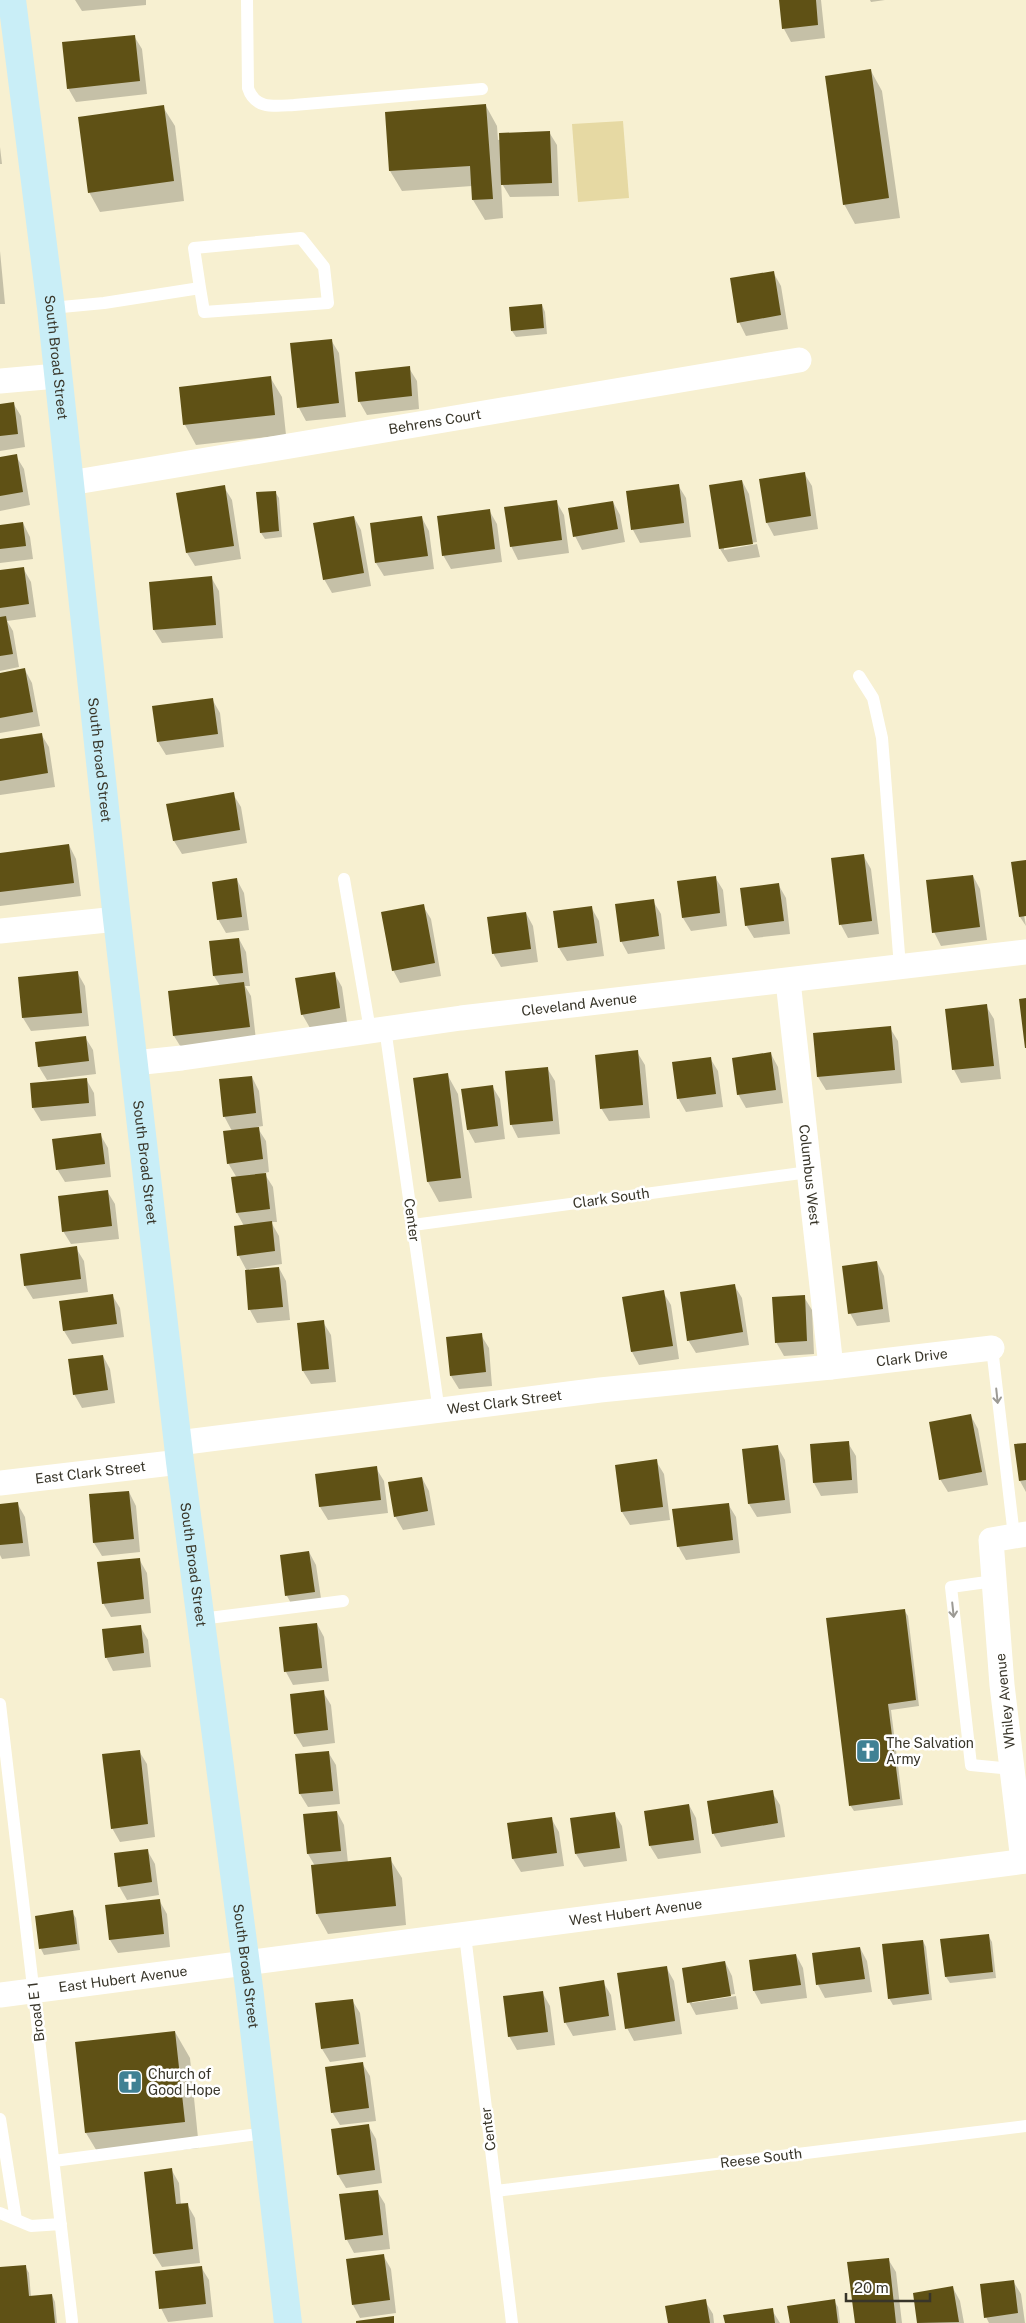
<svg xmlns="http://www.w3.org/2000/svg" width="1026" height="2323" viewBox="0 0 1026 2323" font-family="'Public Sans',sans-serif">
	<style>
		.green { fill: #e6d9a3 }
		.shadow { fill: #0003 }
		.building { fill: #5f5115 }
		.lines { fill: none; stroke-linecap: round; stroke-linejoin: round }
		.lane { stroke: #fff; stroke-width: 12 }
		.street { stroke: #fff; stroke-width: 25 }
		.secondary { stroke: #c9eef7; stroke-width: 28 }
		.oneway { stroke: #9c9a94 }
		.labels { text-anchor: middle; dominant-baseline: central; stroke-width: 5; stroke-linejoin: round; paint-order: stroke }
		.street-label { font-size: 14px; fill: #383529; stroke: #fff }
		.poi-label { font-size: 14px; fill: #383529; stroke: #fff; text-anchor: start }
	</style>
	<rect width="100%" height="100%" fill="#f7f0d1"/>
	<!-- green -->
	<path class="green" d="M623,121L629,198L578,202L572,124Z"/>
	<!-- shadow -->
	<path class="shadow" d="M75,0H146V5L82,11Z
		M781,0H821L825,38L791,42L784,29Z
		M870,0H885L871,2Z
		M134,36L142,49L147,94L76,102L68,88Z
		M871,71L882,91L900,218L855,224L844,204Z
		M486,106L497,126L498,140L549,132L557,145L559,196L510,197L501,182L503,218L485,220L473,200L472,186L402,191L390,171L386,113Z
		M163,107L175,126L184,201L100,212L89,192Z
		M0,147L2,164H0Z
		M0,251L5,304H0Z
		M773,272L781,286L788,329L746,336L739,322Z
		M542,305L545,312L547,334L516,337L512,331Z
		M331,340L339,353L346,417L306,421L299,408Z
		M409,368L417,381L419,409L367,415L359,401Z
		M270,377L282,397L286,435L196,445L185,425L180,388Z
		M13,403L21,416L25,447L0,451V405Z
		M16,456L24,469L30,505L0,511V458Z
		M804,473L812,486L818,529L774,536L767,523L760,480Z
		M742,481L749,494L757,542L724,547V550L757,544L760,557L728,562L720,549L710,486Z
		M678,485L686,498L691,537L640,543L633,530L628,492Z
		M224,487L232,500L241,559L195,566L187,553Z
		M275,492L279,498L282,537L265,539L261,533Z
		M556,501L564,515L569,553L518,560L511,546Z
		M613,502L620,515L625,542L582,550L575,536Z
		M489,510L497,524L502,562L451,569L443,555Z
		M354,517L361,530L371,586L332,593L324,579Z
		M422,518L429,531L434,569L384,576L376,563Z
		M23,523L30,537L33,559L0,563V526Z
		M23,568L31,582L36,617L7,621L13,631L19,667L0,671V571Z
		M211,577L219,591L223,638L162,643L154,630L150,583Z
		M25,670L32,683L40,726L0,733V674Z
		M212,699L220,713L224,747L166,755L158,742Z
		M41,734L49,747L55,787L0,795V740Z
		M233,794L241,807L247,843L182,854L174,841L168,805Z
		M69,845L76,859L81,896L0,906V854Z
		M863,855L871,869L879,934L848,938L841,925Z
		M1026,861V915H1024L1026,926L1020,917Z
		M973,876L980,889L987,940L941,946L934,932Z
		M715,877L723,890L727,926L691,931L683,918Z
		M237,880L244,893L249,930L226,933L218,919Z
		M778,884L786,898L790,934L754,938L746,925Z
		M653,901L661,914L665,949L628,954L621,941Z
		M423,906L431,919L441,976L400,983L393,970Z
		M591,907L599,921L604,956L567,961L559,948Z
		M526,913L533,926L538,962L501,967L493,953Z
		M239,939L246,952L250,986H245L251,996L256,1040L182,1049L174,1036L220,986L214,976Z
		M77,972L85,986L89,1026L31,1031L23,1018Z
		M334,973L342,987L347,1022L310,1028L302,1014Z
		M986,1006L994,1019L1001,1079L961,1083L954,1070Z
		M890,1028L898,1041L902,1083L826,1090L818,1077L815,1034Z
		M85,1037L93,1050L96,1074L47,1080L39,1067L36,1043Z
		M637,1052L645,1065L650,1118L609,1121L601,1108Z
		M771,1054L778,1067L783,1103L746,1108L738,1094Z
		M710,1058L718,1071L723,1107L686,1112L678,1098Z
		M547,1068L555,1081L560,1134L518,1138L511,1124Z
		M447,1074L458,1094L472,1198L439,1202L428,1182L414,1079Z
		M252,1077L259,1091L263,1126L257,1127L266,1141L269,1172L264,1173L273,1187L277,1222H271L279,1236L282,1264L249,1269V1271L279,1268L286,1281L290,1320L257,1323L250,1310L247,1271L239,1256L244,1226L237,1213V1178L228,1163L232,1131L224,1116Z
		M86,1079L94,1093L96,1116L41,1121L33,1108Z
		M492,1086L500,1099L505,1139L475,1143L468,1130Z
		M100,1134L108,1148L111,1177L65,1182L57,1169Z
		M107,1191L115,1204L119,1239L71,1244L63,1231Z
		M76,1248L84,1261L88,1292L33,1299L25,1286L21,1255Z
		M877,1262L884,1276L890,1322L857,1326L850,1313Z
		M734,1285L742,1298L749,1345L696,1353L688,1340Z
		M663,1292L671,1305L679,1359L639,1365L632,1352L623,1298Z
		M112,1295L120,1308L124,1337L72,1344L64,1331L60,1302Z
		M804,1297L812,1310L814,1354L784,1356L776,1342Z
		M323,1322L331,1335L336,1382L311,1384L303,1371Z
		M481,1335L489,1348L492,1386L459,1389L451,1376Z
		M103,1356L110,1369L115,1403L82,1408L74,1394Z
		M971,1416L978,1429L988,1485L948,1492L940,1479Z
		M848,1443L856,1456L858,1493L821,1496L814,1483Z
		M1026,1444V1492L1020,1481Z
		M777,1446L785,1460L791,1513L757,1517L749,1504Z
		M656,1461L664,1474L670,1520L630,1525L622,1512L617,1466Z
		M376,1468L384,1481L388,1513L328,1520L320,1507L316,1475Z
		M422,1478L429,1491L435,1525L403,1530L395,1516Z
		M129,1492L136,1506L140,1552L102,1556L94,1543Z
		M17,1503L25,1517L30,1556L2,1559L0,1555V1505Z
		M728,1504L736,1517L740,1553L686,1560L678,1546Z
		M309,1552L316,1565L322,1605L294,1609L287,1596Z
		M139,1559L147,1573L151,1613L111,1617L103,1603Z
		M904,1610L908,1616L919,1706L891,1710L903,1805L854,1811L850,1805Z
		M317,1624L324,1637L329,1681L293,1685L286,1672L280,1628Z
		M140,1626L148,1640L151,1667L113,1671L106,1657Z
		M323,1692L331,1705L335,1743L303,1747L295,1734Z
		M139,1751L147,1764L155,1837L120,1842L112,1828Z
		M328,1752L336,1765L340,1804L308,1807L300,1794Z
		M772,1792L780,1805L785,1837L721,1847L713,1833Z
		M689,1805L696,1818L701,1853L658,1859L650,1846Z
		M337,1812L344,1825L348,1863L390,1859L402,1878L406,1925L328,1934L317,1914L315,1866L308,1854L304,1815Z
		M614,1813L622,1826L627,1861L584,1867L576,1854Z
		M551,1818L559,1832L564,1866L521,1872L513,1859L508,1824Z
		M147,1850L155,1864L159,1895L127,1900L119,1886Z
		M159,1900L167,1914L170,1947L118,1953L110,1940L106,1907Z
		M72,1912L76,1918L80,1950L44,1955L41,1949Z
		M988,1935L992,1942L996,1978L950,1983L946,1977L942,1940Z
		M923,1941L926,1947L932,2000L893,2005L889,1998Z
		M860,1948L867,1961L872,1992L825,1998L818,1985Z
		M796,1955L803,1968L807,1998L761,2004L754,1991L750,1961Z
		M725,1962L732,1976L735,1994L692,2001V2003L736,1996L738,2009L696,2015L689,2002Z
		M666,1967L674,1981L682,2034L634,2041L627,2028Z
		M603,1982L611,1995L616,2030L573,2036L565,2022Z
		M542,1992L550,2006L555,2045L517,2050L509,2036Z
		M352,2000L360,2013L366,2057L330,2062L322,2049L317,2004Z
		M175,2032L190,2058L199,2148L101,2158L86,2133Z
		M362,2063L370,2076L376,2121L340,2125L332,2112Z
		M368,2125L376,2139L382,2183L346,2188L338,2175Z
		M171,2169L179,2183L181,2205L187,2204L195,2218L200,2263L162,2267L154,2254Z
		M377,2191L385,2204L390,2249L354,2253L347,2240Z
		M383,2255L391,2269L396,2313L360,2318L353,2305Z
		M888,2259L896,2272L902,2323H856Z
		M25,2266L29,2273L31,2297L52,2295L55,2302L57,2323H0V2269Z
		M201,2267L209,2280L213,2317L168,2322L161,2308Z
		M1013,2281L1021,2294L1025,2323H989L986,2317Z
		M953,2288L960,2301L964,2323H918L914,2294Z
		M705,2301L713,2314L714,2323H669Z
		M834,2301L838,2307L840,2323H791Z
		M772,2310L780,2323H726Z"/>
	<!-- building -->
	<path class="building" d="M779,0H816L818,25L782,29Z
		M135,35L140,81L67,89L62,42Z
		M871,69L889,198L843,205L825,76Z
		M486,104L493,199L472,200L470,166L389,171L385,112Z
		M164,105L174,181L88,193L78,117Z
		M550,131L552,183L501,185L499,133Z
		M774,271L781,315L737,323L730,278Z
		M542,304L544,328L511,331L509,307Z
		M332,339L339,403L297,408L290,343Z
		M410,366L412,396L358,402L355,372Z
		M271,376L275,415L183,425L179,387Z
		M14,402L18,434L0,436V404Z
		M17,454L23,492L0,496V457Z
		M805,472L811,516L766,523L759,479Z
		M742,480L753,544L719,549L709,485Z
		M679,484L684,523L631,530L626,491Z
		M225,485L234,546L186,553L176,493Z
		M276,491L279,531L260,533L256,492Z
		M557,500L562,540L510,547L504,507Z
		M613,501L618,529L573,537L568,508Z
		M490,509L495,549L442,556L437,516Z
		M354,516L364,573L323,580L313,523Z
		M422,516L428,556L375,563L370,523Z
		M23,522L26,546L0,549V525Z
		M24,567L29,604L0,608V570Z
		M212,576L216,625L153,630L149,582Z
		M6,616L13,654L0,656V617Z
		M25,668L33,712L0,718V673Z
		M213,698L218,734L157,742L152,706Z
		M42,733L48,773L0,781V739Z
		M234,792L240,830L173,841L166,804Z
		M69,844L74,883L0,892V853Z
		M864,854L872,921L839,925L831,858Z
		M1026,860V916L1019,917L1011,862Z
		M973,875L980,927L932,933L926,880Z
		M716,876L720,913L682,918L677,881Z
		M237,878L242,917L217,920L212,882Z
		M779,883L784,921L745,926L740,888Z
		M654,899L659,936L620,942L615,904Z
		M424,904L435,963L392,971L381,912Z
		M592,906L597,943L558,948L553,911Z
		M526,912L531,949L492,954L487,917Z
		M239,938L243,973L213,976L209,941Z
		M78,971L82,1013L22,1018L18,977Z
		M335,972L340,1008L301,1015L295,978Z
		M244,982L250,1027L173,1036L168,991Z
		M1026,998V1048H1025L1019,999Z
		M987,1004L994,1066L952,1070L945,1009Z
		M891,1026L895,1070L817,1077L813,1033Z
		M86,1036L89,1061L38,1067L35,1042Z
		M638,1050L643,1105L600,1109L595,1055Z
		M771,1052L776,1090L737,1095L732,1058Z
		M711,1057L716,1094L677,1099L672,1062Z
		M548,1067L553,1121L510,1125L505,1071Z
		M448,1073L461,1178L427,1182L413,1078Z
		M252,1076L256,1113L223,1117L219,1079Z
		M87,1078L89,1103L32,1108L30,1083Z
		M493,1085L498,1126L467,1130L461,1089Z
		M259,1127L263,1159L227,1164L223,1131Z
		M101,1133L105,1164L56,1170L52,1139Z
		M266,1173L270,1209L236,1213L231,1177Z
		M108,1190L112,1226L62,1232L58,1196Z
		M272,1221L275,1251L237,1256L234,1226Z
		M77,1246L81,1279L24,1286L20,1254Z
		M877,1261L883,1309L848,1314L842,1266Z
		M279,1267L283,1307L248,1310L245,1270Z
		M735,1284L743,1332L687,1341L680,1292Z
		M664,1290L673,1346L631,1352L622,1297Z
		M113,1294L117,1324L63,1331L59,1301Z
		M805,1295L807,1341L775,1343L772,1297Z
		M324,1320L329,1369L302,1371L297,1323Z
		M482,1333L486,1372L450,1376L446,1337Z
		M103,1355L108,1390L73,1395L68,1359Z
		M971,1414L982,1472L939,1480L929,1422Z
		M849,1441L852,1480L813,1483L810,1444Z
		M1026,1443V1480L1019,1481L1014,1444Z
		M778,1445L785,1500L748,1504L742,1449Z
		M657,1459L663,1507L621,1512L615,1465Z
		M377,1466L381,1500L319,1507L315,1474Z
		M422,1477L428,1511L394,1517L388,1482Z
		M129,1491L134,1539L93,1543L89,1494Z
		M18,1502L23,1543L0,1545V1504Z
		M729,1503L733,1540L677,1547L672,1509Z
		M309,1551L315,1592L285,1596L280,1555Z
		M140,1558L144,1599L102,1604L97,1562Z
		M905,1609L916,1700L888,1704L900,1799L849,1806L826,1618Z
		M317,1623L322,1668L284,1672L279,1627Z
		M141,1625L144,1653L105,1658L102,1629Z
		M324,1690L328,1730L294,1734L290,1694Z
		M140,1750L148,1824L111,1829L102,1754Z
		M329,1751L333,1791L299,1794L295,1754Z
		M773,1790L778,1823L712,1834L707,1801Z
		M689,1804L694,1840L649,1846L644,1811Z
		M337,1811L341,1851L307,1854L303,1814Z
		M615,1812L620,1848L575,1854L570,1818Z
		M552,1817L557,1853L512,1859L507,1823Z
		M148,1849L152,1882L118,1887L114,1853Z
		M391,1857L396,1906L316,1914L311,1865Z
		M160,1899L164,1934L109,1940L105,1905Z
		M73,1910L77,1944L39,1949L35,1916Z
		M989,1934L993,1972L945,1977L940,1939Z
		M923,1940L929,1994L888,1999L882,1944Z
		M860,1947L865,1979L816,1985L812,1953Z
		M796,1954L801,1985L753,1991L749,1960Z
		M725,1961L731,1996L687,2003L682,1968Z
		M667,1966L675,2021L625,2029L617,1973Z
		M604,1980L609,2016L564,2023L559,1987Z
		M543,1991L548,2032L508,2037L503,1996Z
		M353,1999L359,2044L321,2049L315,2003Z
		M175,2031L185,2122L85,2133L75,2042Z
		M363,2062L369,2108L331,2113L325,2067Z
		M369,2124L375,2170L337,2175L331,2129Z
		M172,2168L176,2204L188,2203L193,2249L153,2254L144,2172Z
		M378,2190L383,2235L345,2240L339,2194Z
		M384,2254L390,2300L352,2305L346,2259Z
		M889,2258L896,2323H855L847,2262Z
		M26,2265L29,2296L52,2294L55,2323H0V2267Z
		M202,2266L206,2304L159,2309L155,2271Z
		M1014,2280L1018,2313L984,2318L980,2284Z
		M953,2286L959,2322L917,2323L913,2293Z
		M706,2299L710,2323H668L665,2306Z
		M835,2299L838,2323H790L787,2306Z
		M773,2308L775,2323H725L723,2315Z
		M394,2316V2323H356V2321Z"/>
	<g class="lines">
		<!-- lane -->
		<path class="lane" d="M247,0L248,88C255,110 275,106 294,105L482,89
			M51,308L104,303L200,288L194,248L301,238L324,267L328,303L204,312L200,288
			M859,676L873,698L882,738L900,967
			M344,879L370,1030
			M385,1028L439,1412
			M413,1225L809,1172
			M992,1348L1014,1536
			M994,1581L951,1587L971,1765L1012,1769
			M201,1619L343,1601
			M0,1704L72,2321
			M465,1935L512,2323
			M0,2119L16,2220
			M54,2161L265,2133
			M496,2191L1026,2126
			M0,2213L31,2226L61,2224"/>
		<!-- street -->
		<g class="street">
			<path d="M0,381L57,376"/>
			<path id="s1" d="M70,483L799,360"/>
			<path d="M0,931L117,919"/>
			<path id="s2" d="M788,981L831,1367"/>
			<path id="s3" d="M134,1063L182,1058L461,1018L1026,952"/>
			<path id="s4" d="M178,1443L600,1390L831,1367L992,1348"/>
			<path id="s5" d="M0,1483L180,1462"/>
			<path d="M1023,1861L1002,1685L991,1540L1026,1534"/>
			<path id="s6" d="M0,1995L1026,1861"/>
		</g>
		<!-- secondary -->
		<path class="secondary" id="s7" d="M12,0L51,308L117,919L180,1462L250,1995L288,2323"/>
	</g>
	<!-- one-way arrows -->
	<defs><path id="oneway-shaft" d="M-6 0H5M1.5-3L5.5 0L1.5 3" fill="none" stroke-width="1.6" stroke-linecap="round" stroke-linejoin="round" transform="scale(1.25)"/></defs>
	<g class="oneway">
		<use href="#oneway-shaft" transform="translate(997 1396) rotate(84)"/>
		<use href="#oneway-shaft" transform="translate(953 1610) rotate(84)"/>
	</g>
	<!-- icons -->
	<defs>
		<symbol id="church-square" viewBox="-11 -11 22 22"><rect x="-9" y="-9" width="18" height="18" rx="4" fill="#408194" stroke="#fff"/><path d="M-1.2-6h2.4v3.5h3.3v2.4h-3.3V6h-2.4V-.1h-3.3v-2.4h3.3Z" fill="#fff"/></symbol>
	</defs>
	<g fill-rule="evenodd">
		<use href="#church-square" x="854" y="1737" width="28" height="28"/>
		<use href="#church-square" x="116" y="2068" width="28" height="28"/>
	</g>
	<g class="labels">
		<!-- street labels -->
		<g class="street-label">
			<text stroke="none"><textPath href="#s7" startOffset="360">South Broad Street</textPath></text>
			<text stroke="none"><textPath href="#s1" startOffset="370">Behrens Court</textPath></text>
			<text stroke="none"><textPath href="#s7" startOffset="765">South Broad Street</textPath></text>
			<text stroke="none"><textPath href="#s3" startOffset="449">Cleveland Avenue</textPath></text>
			<text stroke="none"><textPath href="#s7" startOffset="1170">South Broad Street</textPath></text>
			<text stroke="none"><textPath href="#s2" startOffset="195">Columbus West</textPath></text>
			<text transform="translate(611 1198) rotate(-8)">Clark South</text>
			<text transform="translate(412 1220) rotate(82)">Center</text>
			<text stroke="none"><textPath href="#s4" startOffset="739">Clark Drive</textPath></text>
			<text stroke="none"><textPath href="#s4" startOffset="329">West Clark Street</textPath></text>
			<text stroke="none"><textPath href="#s5" startOffset="91">East Clark Street</textPath></text>
			<text stroke="none"><textPath href="#s7" startOffset="1575">South Broad Street</textPath></text>
			<text transform="translate(1005 1701) rotate(-96)">Whiley Avenue</text>
			<text stroke="none"><textPath href="#s6" startOffset="641">West Hubert Avenue</textPath></text>
			<text stroke="none"><textPath href="#s7" startOffset="1980">South Broad Street</textPath></text>
			<text stroke="none"><textPath href="#s6" startOffset="124">East Hubert Avenue</textPath></text>
			<text transform="translate(36 2012) rotate(-97)">Broad E 1</text>
			<text transform="translate(488 2129) rotate(-97)">Center</text>
			<text transform="translate(761 2158) rotate(-7)">Reese South</text>
		</g>
		<!-- poi labels -->
		<g class="poi-label">
			<text x="886" y="1743">The Salvation<tspan x="886" dy="16">Army</tspan></text>
			<text x="148" y="2074">Church of<tspan x="148" dy="16">Good Hope</tspan></text>
		</g>
	</g>
	<!-- scale -->
	<path d="M846 2293v8h84v-8" fill="none" stroke="#383529" stroke-width="2.5"/>
	<text x="854" y="2293" font-size="15" fill="#383529" stroke="#ffffff" stroke-width="4" paint-order="stroke">20 m</text>
</svg>
